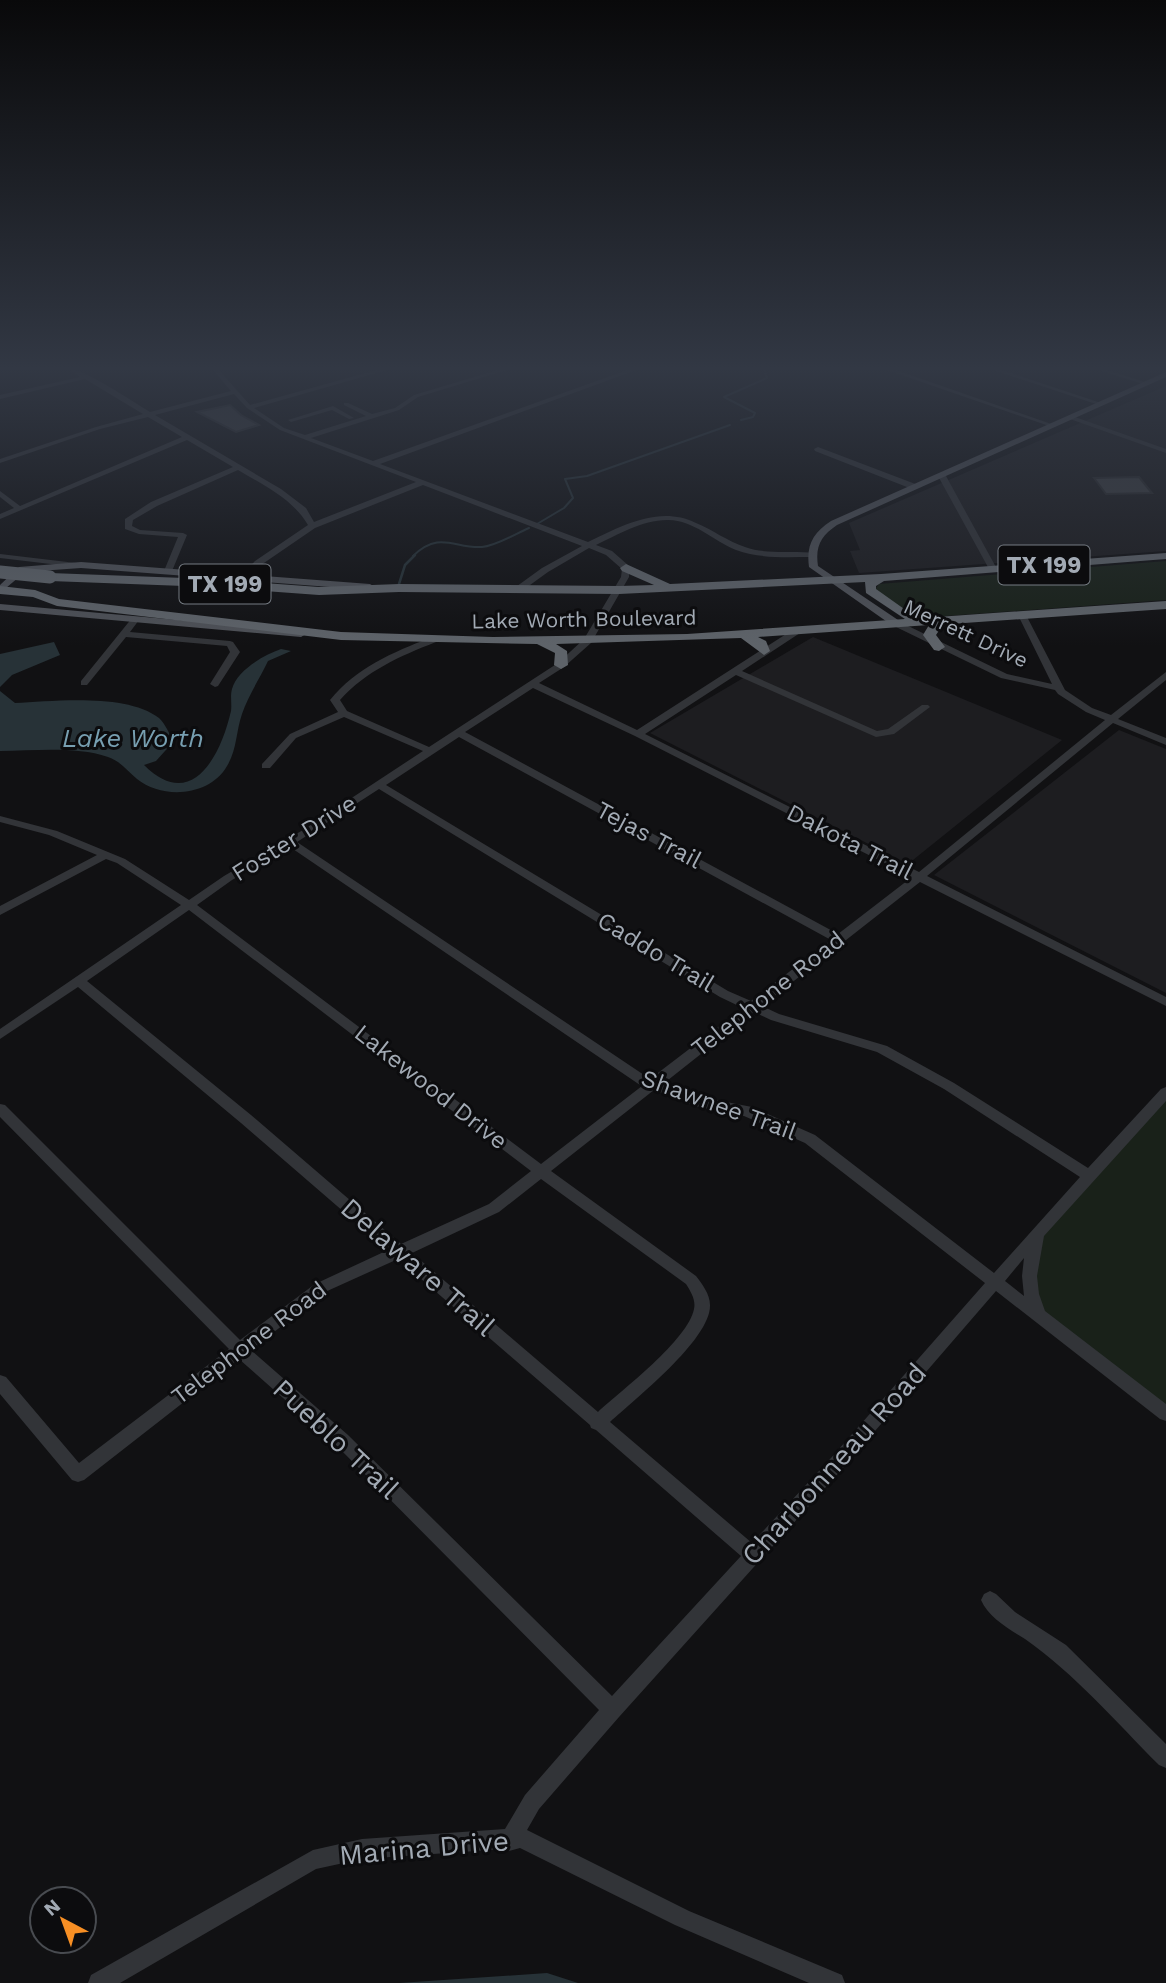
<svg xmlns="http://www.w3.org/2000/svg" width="1166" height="1983" viewBox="0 0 1166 1983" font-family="'Work Sans',sans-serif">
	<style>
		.built { fill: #1d1d20 }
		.green { fill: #192119 }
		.water { fill: #273237 }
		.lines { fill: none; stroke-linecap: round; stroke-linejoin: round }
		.stream-far1 { stroke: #273237; stroke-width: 2 }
		.stream { stroke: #273237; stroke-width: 2.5 }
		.building { fill: #3d3f43; stroke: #2b2c2f; stroke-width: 2 }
		.minor { fill: #323438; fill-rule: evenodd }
		.major { fill: #4e5157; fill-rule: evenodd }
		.highway { fill: #5e6369; fill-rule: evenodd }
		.highway-bridge { stroke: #5e6369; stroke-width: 13 }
		.labels { text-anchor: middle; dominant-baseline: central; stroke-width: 6; stroke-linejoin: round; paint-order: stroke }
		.far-street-label { font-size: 21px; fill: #a2aab4; stroke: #0c0c0e }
		.shield { fill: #0c0c0e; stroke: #757b82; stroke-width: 2 }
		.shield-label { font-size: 23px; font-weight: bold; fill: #a2aab4 }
		.street-label { font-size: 24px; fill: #a2aab4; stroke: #0c0c0e }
		.water-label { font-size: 26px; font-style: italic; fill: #779fb1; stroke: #0c0c0e }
		.near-street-label { font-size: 28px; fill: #a2aab4; stroke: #0c0c0e }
	</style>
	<rect width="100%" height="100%" fill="#111113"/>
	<!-- built -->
	<path class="built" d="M1166,386V551L859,573L850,551L860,550L849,523Z
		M813,637L1062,740L908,864L650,733Z
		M1119,730L1166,749V993L934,875Z"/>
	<!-- green -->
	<path class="green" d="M1166,561V600L918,618L874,591L879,584Z
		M1166,1092V1405L1040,1317L1033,1251L1038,1232Z"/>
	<!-- water -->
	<path class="water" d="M54,642L60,655L12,675L0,687V654Z
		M281,649L291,651L268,661C260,678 248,696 242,714C236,731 237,750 227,766C210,796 163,800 137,779C127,771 122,762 108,757C75,746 34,751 0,751V691L15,703C54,701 127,693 159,718C165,723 169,734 174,741L156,761L144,765C192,813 221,755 231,711C232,704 230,696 232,689C237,670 264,655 281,649Z
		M547,1973L578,1983H399Z"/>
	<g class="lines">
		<!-- stream-far1 -->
		<path class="stream-far1" d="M741,420L753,417L755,413L724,397L767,378L764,369
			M537,524L564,508L573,498L565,479L587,476L730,425
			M413,556C440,530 455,549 482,547C496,546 515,534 529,528"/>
		<!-- stream -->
		<path class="stream" d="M399,584L405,565L415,555"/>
	</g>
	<!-- building -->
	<path class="building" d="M230,405L241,415L259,425L236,432L197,412Z
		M1139,477L1152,493L1106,494L1094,478Z"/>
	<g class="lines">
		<!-- minor -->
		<path class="minor" d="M69,369C85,369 133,402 150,412L231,391L212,369H218L250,405L380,369H390L254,408L284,428L305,435L366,416L344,405V403H348L372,414L395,408L414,395L501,369H510L418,397L399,410L311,438L373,461L630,369H639L380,464L588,542C622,526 659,505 696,523C713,530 727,541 745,547C767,555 792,550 815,553V557H812C787,557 761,559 736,550C714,541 692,519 667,520C642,520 617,535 596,545L612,551L629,566V577L591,643L564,667L539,683L637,730L794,629H800V633L742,671L877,731L888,729L922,705H928L930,707L894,734L876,737L736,675L645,734L919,872L1105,720L1086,712L1058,694L1055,690L1001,678L894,626V622H900L1007,674L1052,684L1018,615L1025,613L1065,690L1092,708L1111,715L1166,672V680L1118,719L1166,738V745L1113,723L927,876L1166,997V1006L920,882L762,1006L779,1014L887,1046L954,1083L1088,1168L1161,1089L1166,1087V1101L1044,1236L1037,1276L1039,1294L1045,1311L1166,1404V1421L1160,1419L996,1291L843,1468L619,1717L539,1809L527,1830L689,1911L842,1975L845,1983H809L675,1925L520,1848L509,1851L504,1849L362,1859L316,1869L120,1983H88L91,1975L313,1850L362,1839L505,1829L525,1795L599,1710L336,1445L239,1359L84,1480L78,1482L72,1480L0,1394V1375L6,1377L79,1463L229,1349L0,1117V1104L5,1105L240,1340L315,1284L388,1250L241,1123L78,987L0,1039V1029L181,905L117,863L106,859L0,915V906L97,855L49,835L0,822V816L57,831L125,859L189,900L224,876L303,830L423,751L344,717L296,738L270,768H262V764L290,734L338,712L330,700C356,668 393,652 430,638H436V642C400,656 366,671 340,700L347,711L429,747L558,663L584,639L621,577L622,569L606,555L589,548L548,572L519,593H513V589L542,568L582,546L423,485L315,528L261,565L247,580H241V576L255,561L308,525C293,499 263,485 238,470L157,506L133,520L132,526L140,530L183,533L187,535L172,571L165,573L164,571L178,537L139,534L125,529V519L151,502L233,467L187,440L0,519V514L14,508L0,497V491L20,506L182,437L148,417L100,429L0,463V459L96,427L143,414L85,379L0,399V395L80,377ZM234,394L247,408L280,430L416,482L314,522L306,508L281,489L155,415ZM533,688L635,736L912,877L838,934L465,732ZM459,737L831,940L751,1001L728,991L386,785ZM379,789L720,997L743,1008L650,1079L297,842ZM290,847L640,1085L642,1086L541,1164L197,905L232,880ZM189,910L531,1171L489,1204L401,1244L251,1115L87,981ZM754,1012L771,1020L877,1052L944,1089L1080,1177L994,1273L815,1135L752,1107L701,1097L663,1084ZM654,1090L699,1107L744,1116L805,1143L985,1283L831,1458L752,1543L610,1422C635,1399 711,1339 710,1305C710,1294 702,1284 696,1276L551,1171ZM541,1179L686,1284C691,1292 696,1300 694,1309C688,1340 622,1390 598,1412L412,1253L499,1212ZM1024,1258L1022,1276L1024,1296L1005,1281ZM398,1259L590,1425L591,1428L596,1430L741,1556L612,1696L348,1435L251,1350L325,1292Z
			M884,369H893L1057,426L1052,427Z
			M990,369H999L1104,404L1099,405Z
			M1095,369H1104L1148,383L1143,384Z
			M333,406L354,418L349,419L332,410L291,422L288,420Z
			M1072,416L1166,449V453L1070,419L1069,418Z
			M818,447L918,485L919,487L912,489L815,451L814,449Z
			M939,474L946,476L997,569L996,571L989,569L938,476Z
			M0,554L76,563L80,565L76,567L0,558Z
			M135,617L139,620L130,632L230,641L233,642L240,652L218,686L215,687L210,684L230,652L227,646L126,637L87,685H81V681L132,618Z
			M990,1591L996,1594L1015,1612L1066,1645L1166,1744V1768L1159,1765C1116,1722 1075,1674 1025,1639C1009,1629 988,1617 981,1600L984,1594Z"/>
		<!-- major -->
		<path class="major" d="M1166,372V377L837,525C821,536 815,546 818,566L901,622V626H893L809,567C806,545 813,533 831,521Z
			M81,562L370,584L375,587L370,590L81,568L25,572L0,593V585L19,567Z
			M0,604L301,631L306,634L301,637L0,610Z"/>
		<!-- highway -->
		<path class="highway" d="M1166,553V559L884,581L876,586V589L907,611L923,618L1166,601V609L950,624L940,629L936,635L945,647L939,651L934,650L923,635L929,625L758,637L766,641L770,651L764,655L741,638L556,644L567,651L568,665L561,669L554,665L555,653L537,644L341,640L57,606L33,597L0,594V586L35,590L59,599L341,632L493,637L687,634L905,619L866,593L865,582L619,594L399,592L319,595L211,587L50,581L44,577L50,573L211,579L319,587L399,584L619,586L654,585L622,571L620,568L626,564L670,584L881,574Z"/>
		<!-- highway-bridge -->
		<path class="highway-bridge" d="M0,572L50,577"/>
	</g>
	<!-- sky -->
	<linearGradient id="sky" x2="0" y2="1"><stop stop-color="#09090a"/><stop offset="0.57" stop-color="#323844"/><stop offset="1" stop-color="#323844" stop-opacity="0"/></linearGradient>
	<rect width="1166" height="646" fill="url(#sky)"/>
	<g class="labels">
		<!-- far-street labels -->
		<g class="far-street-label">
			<text transform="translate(584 619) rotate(-1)">Lake Worth Boulevard</text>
			<text transform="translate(966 633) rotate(25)">Merrett Drive</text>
		</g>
		<!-- shield labels -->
		<g class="shield">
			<rect x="998.5" y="545.5" width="91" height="39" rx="5"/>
			<rect x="179.5" y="564.5" width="91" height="39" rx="5"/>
		</g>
		<g class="shield-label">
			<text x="1044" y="565">TX 199</text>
			<text x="225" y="584">TX 199</text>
		</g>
		<!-- street labels -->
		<g class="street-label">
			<text transform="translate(649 835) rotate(28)">Tejas Trail</text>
			<text transform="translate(294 838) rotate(-32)">Foster Drive</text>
			<text transform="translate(850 842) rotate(27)">Dakota Trail</text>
			<text transform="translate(656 952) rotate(31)">Caddo Trail</text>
			<text transform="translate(768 994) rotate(-38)">Telephone Road</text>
			<text transform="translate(431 1087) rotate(38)">Lakewood Drive</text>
			<text transform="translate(719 1105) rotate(20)">Shawnee Trail</text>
			<text transform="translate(249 1343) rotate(-37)">Telephone Road</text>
		</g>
		<!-- water labels -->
		<g class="water-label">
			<text x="133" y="738">Lake Worth</text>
		</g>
		<!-- near-street labels -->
		<g class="near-street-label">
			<text transform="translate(418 1267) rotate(41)">Delaware Trail</text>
			<text transform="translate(336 1439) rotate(43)">Pueblo Trail</text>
			<text transform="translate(834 1464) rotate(-48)">Charbonneau Road</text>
			<text transform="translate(424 1848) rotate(-5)">Marina Drive</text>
		</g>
	</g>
	<!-- north arrow -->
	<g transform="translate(63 1920) rotate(319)"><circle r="33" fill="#0c0c0e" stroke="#484b50" stroke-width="2"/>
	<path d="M0-5L12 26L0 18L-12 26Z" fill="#f78f24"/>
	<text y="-10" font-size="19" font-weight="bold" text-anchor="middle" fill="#a2aab4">N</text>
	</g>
</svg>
